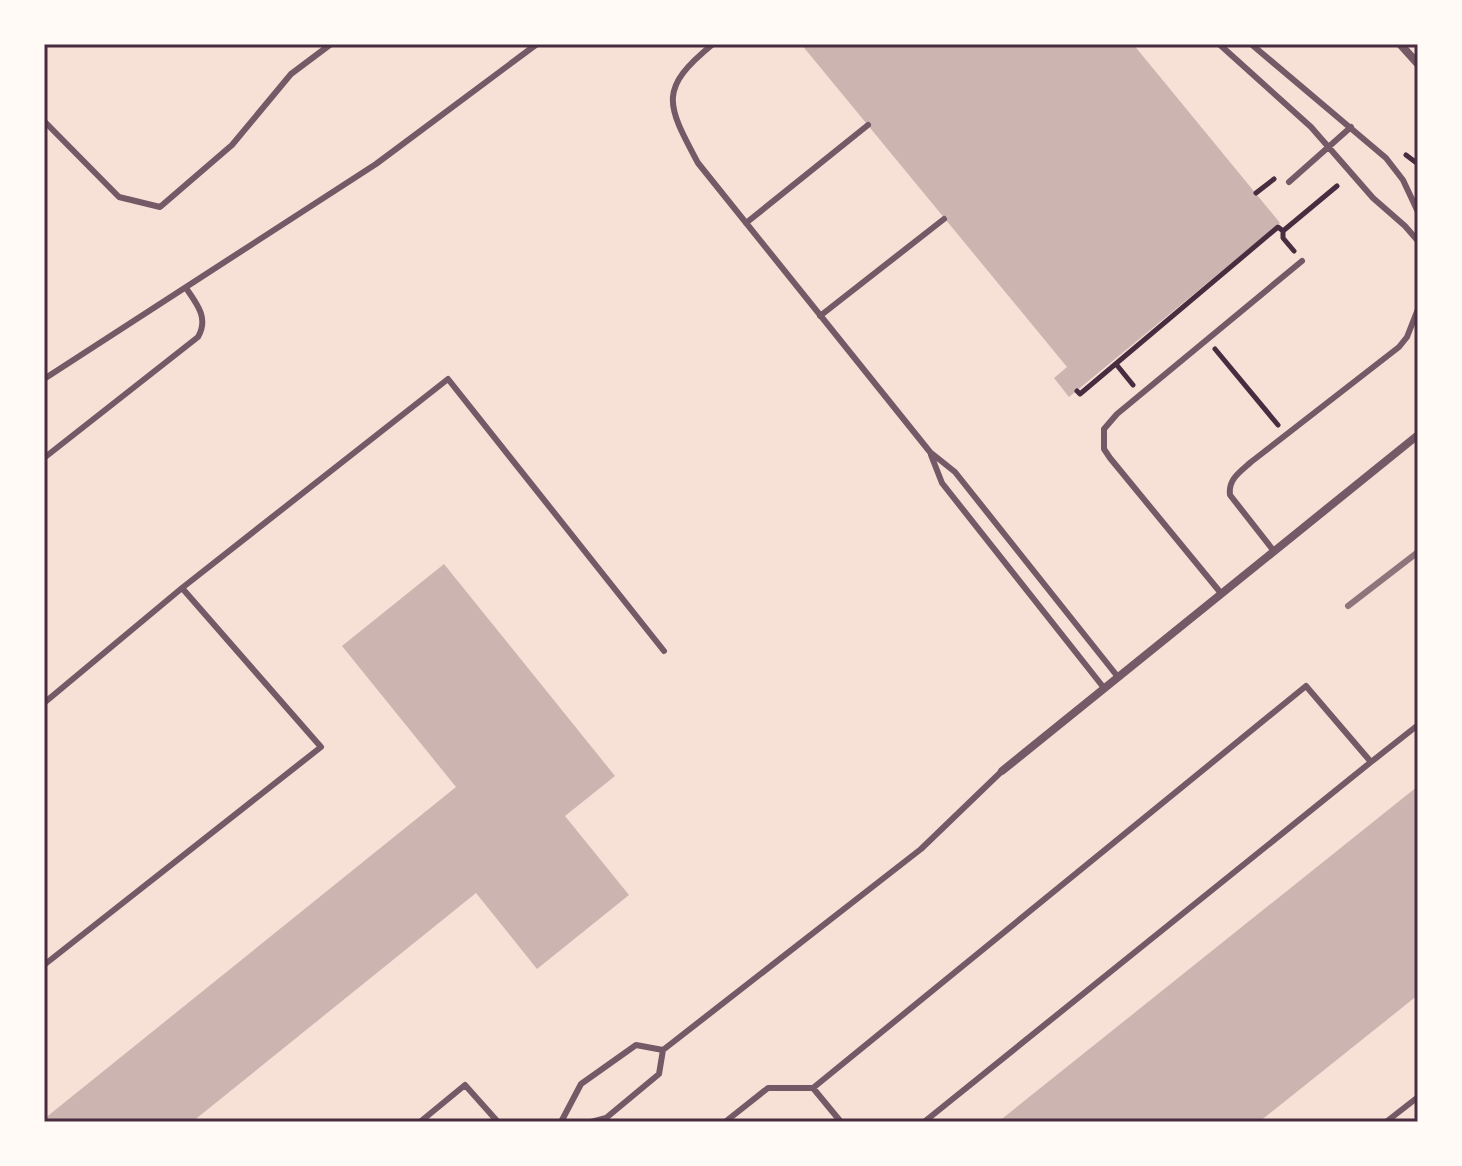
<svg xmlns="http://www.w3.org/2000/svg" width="1462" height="1166" viewBox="0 0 1462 1166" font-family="Mulish,sans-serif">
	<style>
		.building { fill: #ccb4b1 }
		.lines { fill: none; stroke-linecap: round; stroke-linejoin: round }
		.path { stroke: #4a2c40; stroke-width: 5 }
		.service { stroke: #755966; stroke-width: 6 }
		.minor { stroke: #755966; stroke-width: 8 }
		.rail { stroke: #8f747c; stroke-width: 6 }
		.neatline { fill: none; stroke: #4a2c40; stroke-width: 3 }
	</style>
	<rect width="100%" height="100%" fill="#f7e1d7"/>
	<!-- building -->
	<path class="building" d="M801,44H1133L1280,223L1069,397L1054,378L1067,367Z
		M444,564L615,776L565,816L629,895L537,969L476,893L192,1122H44V1119L456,787L342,646Z
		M1418,786V995L1259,1122H998Z"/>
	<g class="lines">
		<!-- path -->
		<path class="path" d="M1406,155L1418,164
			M1256,193L1274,179
			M1283,231V238L1294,251
			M1215,349L1278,425
			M1116,364L1133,385
			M1077,391L1080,394L1278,227L1283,231L1337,186"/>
		<!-- service -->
		<path class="service" d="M713,44C658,89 666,103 698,163L930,452L955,472L1118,677
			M1219,44L1311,127L1373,198L1405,226L1418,241
			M1251,44L1386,158L1403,180L1418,212
			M44,121L119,197L160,207L232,145L291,74L331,44
			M1289,182L1351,127
			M746,223L868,125
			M820,316L944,219
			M44,379L376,164L537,44
			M931,455L942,483L1104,688
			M44,458L198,337C209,318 197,304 186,288
			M1273,550L1230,495C1228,479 1240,472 1251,462L1399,347L1407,337L1418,309
			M1220,592L1110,458L1104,449V429L1117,414L1302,261
			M44,703L182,588L448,379L664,651
			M44,965L321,747L182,588
			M813,1088L841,1122
			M420,1122L465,1085L498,1122
			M561,1122L581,1084L636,1045L663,1050
			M591,1122L606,1118L659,1074L663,1050L921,849L1002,771
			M725,1122L768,1088H813L1306,686L1371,762L1418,725
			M924,1122L1371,762
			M1386,1122L1418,1097"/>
		<!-- minor -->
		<path class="minor" d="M1400,44L1418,64
			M1002,771L1418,435"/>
		<!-- rail -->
		<path class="rail" d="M1348,606L1418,552"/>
	</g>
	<!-- border -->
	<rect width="1462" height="1166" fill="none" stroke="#fffaf5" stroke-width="92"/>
	<rect x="46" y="46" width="1370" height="1074" class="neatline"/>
</svg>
